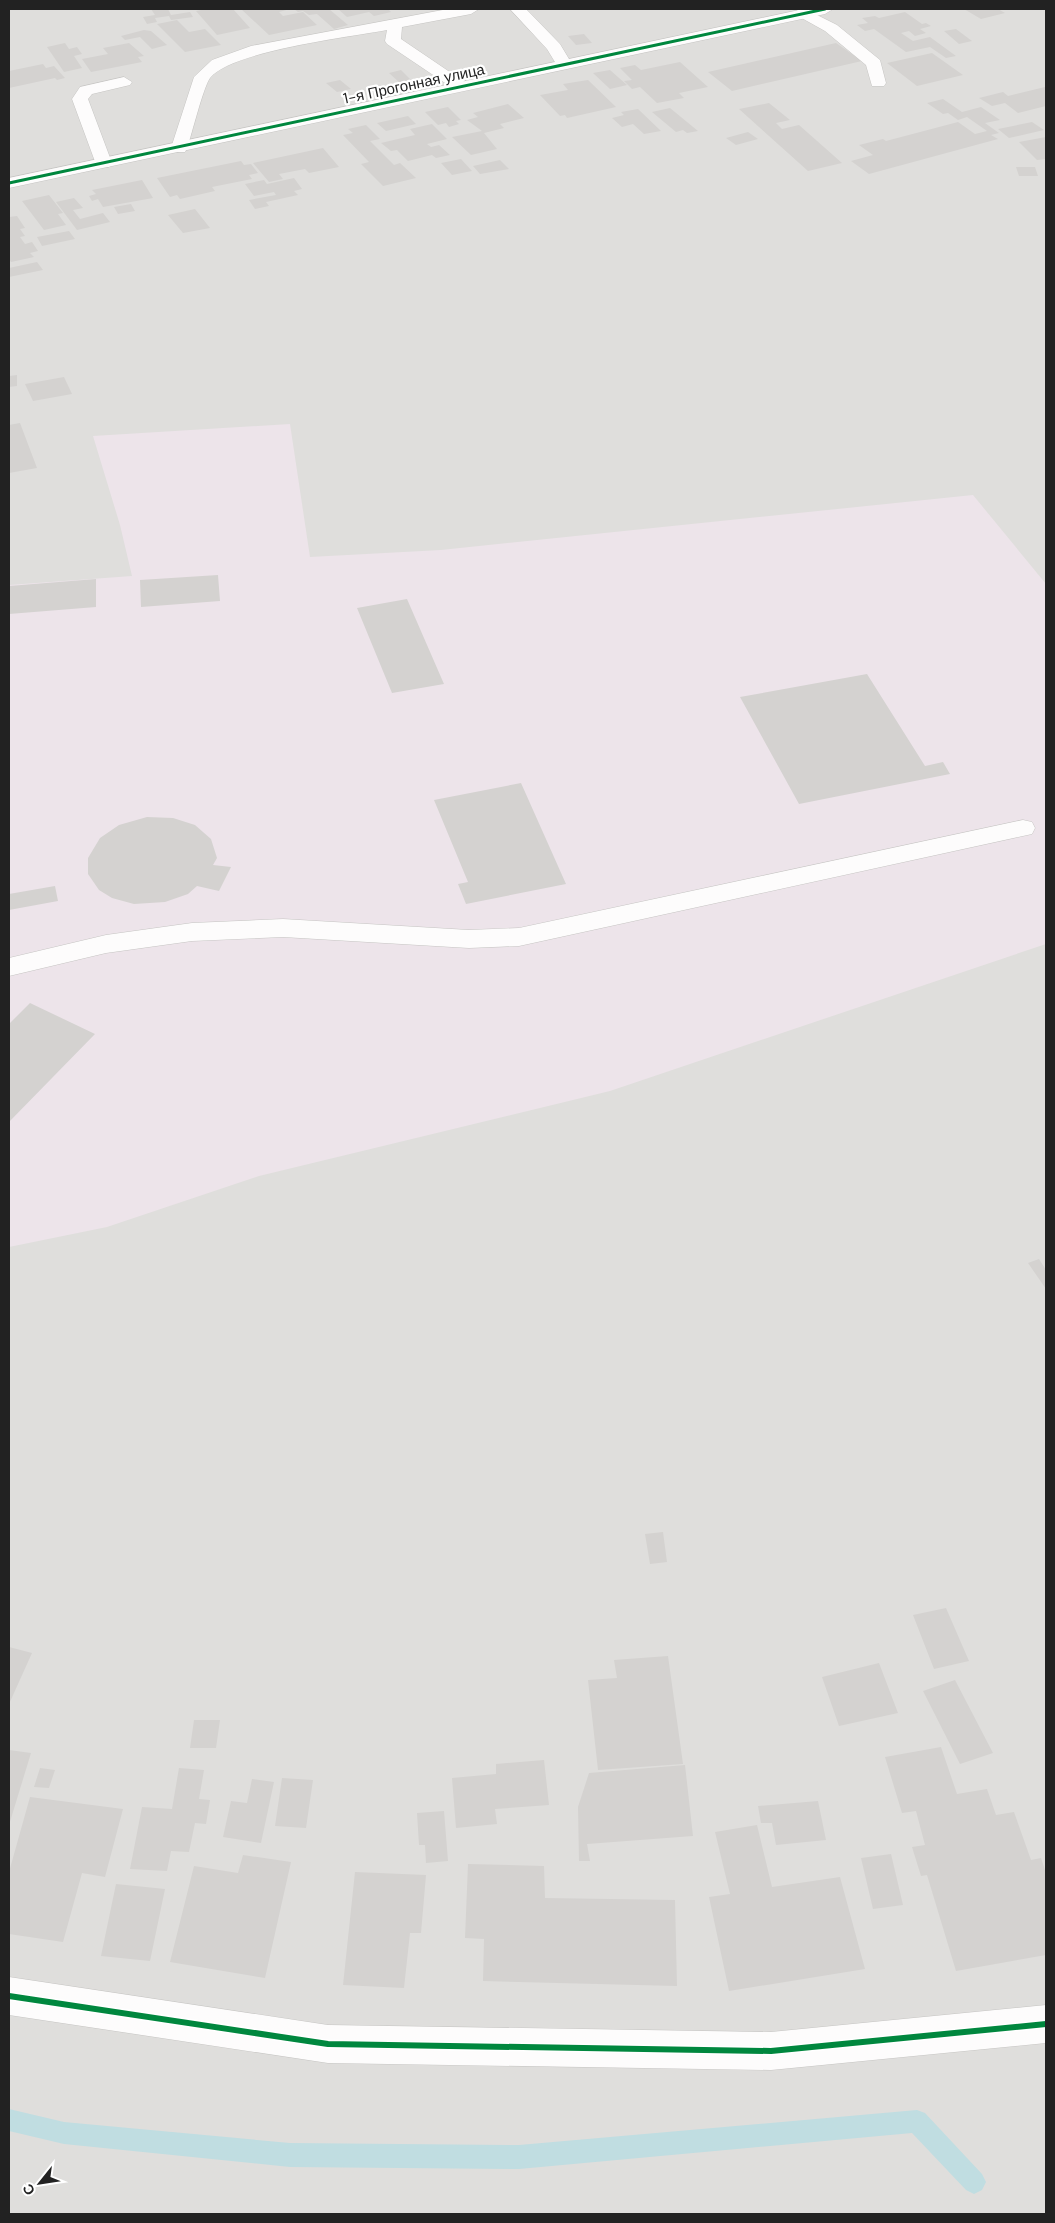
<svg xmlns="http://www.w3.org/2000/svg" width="1055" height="2223" viewBox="0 0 1055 2223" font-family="'DM Sans',sans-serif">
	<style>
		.residential { fill: #dfdedc }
		.industrial { fill: #ede4ea }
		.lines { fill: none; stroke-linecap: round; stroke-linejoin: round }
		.stream { fill: #c0dde1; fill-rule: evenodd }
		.building { fill: #d4d2d0 }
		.lane-casing { stroke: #c6c5c3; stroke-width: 1 }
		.street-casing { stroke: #c6c5c3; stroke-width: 1 }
		.lane { fill: #fdfcfc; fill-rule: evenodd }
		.street { fill: #fdfcfc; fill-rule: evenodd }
		.cycleway-far1-casing { stroke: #fff; stroke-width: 5 }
		.cycleway-casing { stroke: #fff; stroke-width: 9 }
		.cycleway-far1 { stroke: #00873e; stroke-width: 3 }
		.cycleway { stroke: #00873e; stroke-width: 6 }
		.labels { text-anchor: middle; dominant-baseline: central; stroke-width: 4.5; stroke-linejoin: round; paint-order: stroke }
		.far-street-label { font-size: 15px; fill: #222; stroke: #fff }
	</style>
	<rect width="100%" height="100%" fill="#f0eeeb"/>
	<!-- residential -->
	<path class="residential" d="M9,9H1046V2214H9Z"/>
	<!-- industrial -->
	<path class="industrial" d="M290,424L310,557L441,550L973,495L1046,584V944L610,1091L259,1176L107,1227L9,1247V585L132,576L120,525L93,436Z"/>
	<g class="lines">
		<!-- stream -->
		<path class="stream" d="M9,2109L64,2122L290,2143L519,2145L917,2110L925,2113L982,2174L986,2182L982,2190L974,2194L966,2190L912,2133L519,2169L290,2167L64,2144L9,2131Z"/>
	</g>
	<!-- building -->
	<path class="building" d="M151,9H168L171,15L190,12L193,17L171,20L169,16L155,18L157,22L147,24L143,17L155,15Z
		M206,9H233L250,28L217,35L196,11Z
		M241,9H290L279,12L283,16L303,12L317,25L269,35Z
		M294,9H329L348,25L334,29L317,14L309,15L303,11L298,12Z
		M338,9H388L391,12L374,16L369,12L347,17Z
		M964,9H998L1005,13L981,19Z
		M905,12L922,24L926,23L931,26L920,29L926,33L915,36L909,31L901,33L913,41L930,37L956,56L946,58L930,47L906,52L874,29L865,31L857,25L868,23L862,18L875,16L879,18Z
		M177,20L189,32L205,29L221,45L185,52L157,24Z
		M956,29L972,41L959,44L944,31Z
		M144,30L151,31L167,45L152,49L140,37L125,40L121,36Z
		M584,34L592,43L576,45L568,36Z
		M65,43L69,49L77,47L82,54L74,56L82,68L64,72L47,47Z
		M129,43L144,56L138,57L142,62L91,72L82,59L108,54L103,48Z
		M836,43L862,61L732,91L708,72Z
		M932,53L963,75L917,86L887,63Z
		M680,62L708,87L679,93L684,98L657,103L640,87L632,89L624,81L632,80L620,68L635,65L641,70Z
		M43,64L46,68L54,66L65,78L57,80L55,78L9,88V71Z
		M401,70L412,81L400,83L389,73Z
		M610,70L627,85L610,89L593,73Z
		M340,80L351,89L337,92L326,83Z
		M588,80L616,107L567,118L565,115L560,116L540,95L568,90L563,84Z
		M1045,87L1046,106L1018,113L1005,103L992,106L979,98L1003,92L1008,96Z
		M943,99L962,112L981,107L1000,120L985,123L999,133L991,135L998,139L869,174L851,161L873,155L859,145L883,139L886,141L958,122L975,134L987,131L967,117L958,120L948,113L943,114L927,103Z
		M769,103L790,120L776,123L782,129L799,125L842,163L808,171L739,109Z
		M508,104L524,118L500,124L504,128L484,133L497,149L471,155L452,137L482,131L467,120L478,117L473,113Z
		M448,107L461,120L456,121L459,124L449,127L446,123L438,125L425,112Z
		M670,108L698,131L687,133L683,130L676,132L652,112Z
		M638,109L661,131L644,134L633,124L622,127L612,118L624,115L621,112Z
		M408,116L416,124L386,131L377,123Z
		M1032,122L1044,130L1009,138L998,129Z
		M432,124L447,139L427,144L431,147L439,145L450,155L436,158L432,155L408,161L397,150L391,151L381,143L415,135L410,129Z
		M366,125L380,139L370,141L394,165L400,163L416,178L383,186L361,164L369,162L343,135L353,133L348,129Z
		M748,132L758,139L736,145L726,138Z
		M1046,137V159L1037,160L1019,142Z
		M323,148L339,167L309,173L305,169L279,174L283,179L269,182L253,163Z
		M461,159L472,171L452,175L441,163Z
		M500,160L509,169L480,174L473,166Z
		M241,161L244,165L251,164L258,173L249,175L252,179L212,187L215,191L180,199L177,195L170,197L157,178Z
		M1016,167H1035L1038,176H1019Z
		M294,178L302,189L294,191L298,195L266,202L269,206L255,209L249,200L276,195L274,192L254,196L245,184L264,180L267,184Z
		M142,180L153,198L103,207L98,199L92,201L89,196L96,194L92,190Z
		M49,195L63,213L58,214L66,225L44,230L22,201Z
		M74,198L83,208L73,210L80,219L103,213L110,222L77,230L56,202Z
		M131,204L135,211L118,214L114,207Z
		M195,209L210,228L183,233L168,215Z
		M17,216L25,228L20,229L25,236L20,237L25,244L32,242L38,251L30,253L34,257L11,262L9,259V217Z
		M69,231L75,239L42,246L37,237Z
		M37,262L43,270L9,277V268Z
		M17,375V386L9,387V376Z
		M64,377L72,394L33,401L25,384Z
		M20,423L37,468L9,473V425Z
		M218,575L220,601L141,607L140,580Z
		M96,579V607L9,614V586Z
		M407,599L444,684L392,693L357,608Z
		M867,674L925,766L943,762L950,774L799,804L740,697Z
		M521,783L566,884L466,904L458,884L468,882L434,800Z
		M147,817L173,818L195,825L211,839L217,858L213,865L231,867L219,891L197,886L188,894L165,902L134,904L112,898L99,890L88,874V858L100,838L119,825Z
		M55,886L58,901L9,910V894Z
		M30,1003L95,1034L9,1122V1024Z
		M1039,1259L1046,1270V1289L1028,1263Z
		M663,1532L667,1562L650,1564L645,1534Z
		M946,1608L969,1661L934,1669L913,1615Z
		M9,1647L32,1653L9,1704Z
		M668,1656L683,1764L598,1770L588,1680L617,1678L614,1660Z
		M879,1663L898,1713L839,1726L822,1677Z
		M955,1680L993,1753L960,1764L923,1691Z
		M194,1720H220L216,1748H190Z
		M941,1747L957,1794L987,1789L996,1815L1014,1812L1031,1860L1041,1858L1046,1873V1955L956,1971L927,1875L921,1876L912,1847L925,1845L916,1811L902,1813L885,1757Z
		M9,1750L31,1753L9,1825Z
		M544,1760L549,1805L495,1809L497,1824L456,1828L452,1778L496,1774V1764Z
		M685,1765L693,1836L587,1844L590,1861H579L578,1807L589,1773Z
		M40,1768L55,1770L49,1788L34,1787Z
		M179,1768L204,1770L199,1799L210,1800L206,1824L195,1823L189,1852L171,1851L167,1871L130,1869L142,1807L172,1809Z
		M282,1778L313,1780L306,1828L275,1826Z
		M252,1779L274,1782L261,1843L223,1837L231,1801L247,1803Z
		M30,1797L123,1809L105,1877L82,1873L63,1942L9,1934V1872Z
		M818,1801L826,1840L776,1845L772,1823H761L758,1806Z
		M444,1811L448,1861L426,1863L425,1845H419L417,1813Z
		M757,1825L772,1887L840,1877L865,1969L729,1991L709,1897L730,1894L715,1832Z
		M891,1854L903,1905L873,1909L861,1858Z
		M243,1855L291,1862L265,1978L170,1962L194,1866L238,1873Z
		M468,1864L544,1866L545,1898L675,1900L677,1986L483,1981L484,1939L465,1938Z
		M355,1872L426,1875L421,1933H410L404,1988L343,1985Z
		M116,1884L165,1889L150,1961L101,1956Z"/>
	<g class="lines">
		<defs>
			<path id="lane" d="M448,9H479L471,14L402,27L401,39L466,83L468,86L466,89H454L387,44L385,41L387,30C350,37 231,51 210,78C203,88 192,134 187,148L185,152H173L171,148L194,77L212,60L251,46Z
				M510,9H526L560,44L572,64L570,67H558L547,49Z
				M805,9L837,25L880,60L886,83L884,86H872L866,65L825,31L798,16L795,13L798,10Z
				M124,77L132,82L130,85L92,94L88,99L112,163L109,167H97L72,99L80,87Z
				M1023,820L1032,822L1035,828L1032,834L519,946L469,948L283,937L192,941L106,953L9,976V958L106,935L192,923L283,919L469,930L519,928Z"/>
			<path id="street" d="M804,9H833L825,14L9,188V178Z
				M9,1977L328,2025L771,2032L1046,2005V2043L771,2070L328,2063L9,2015Z"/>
		</defs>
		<!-- lane casing -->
		<use href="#lane" class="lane-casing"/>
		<!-- street casing -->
		<use href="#street" class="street-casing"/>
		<!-- lane -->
		<use href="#lane" class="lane"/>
		<!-- street -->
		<use href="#street" class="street"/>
		<defs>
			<path id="cycleway-far1" d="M9,183L825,9"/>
			<path id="cycleway" d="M9,1996L328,2044L771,2051L1046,2024"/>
		</defs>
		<!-- cycleway-far1 casing -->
		<use href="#cycleway-far1" class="cycleway-far1-casing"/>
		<!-- cycleway casing -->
		<use href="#cycleway" class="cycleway-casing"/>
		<!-- cycleway-far1 -->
		<use href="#cycleway-far1" class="cycleway-far1"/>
		<!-- cycleway -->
		<use href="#cycleway" class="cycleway"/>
	</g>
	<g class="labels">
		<!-- far-street labels -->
		<g class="far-street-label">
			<text transform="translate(414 84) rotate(-12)">1-я Прогонная улица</text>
		</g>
	</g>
	<!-- border -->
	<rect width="1055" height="2223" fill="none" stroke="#222222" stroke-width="20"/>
	<!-- north arrow -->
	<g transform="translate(40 2183) rotate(240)" stroke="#ffffff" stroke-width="4" paint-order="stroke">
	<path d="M0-4L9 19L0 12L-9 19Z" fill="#222222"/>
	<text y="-8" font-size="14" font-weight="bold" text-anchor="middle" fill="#222222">С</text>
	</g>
</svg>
